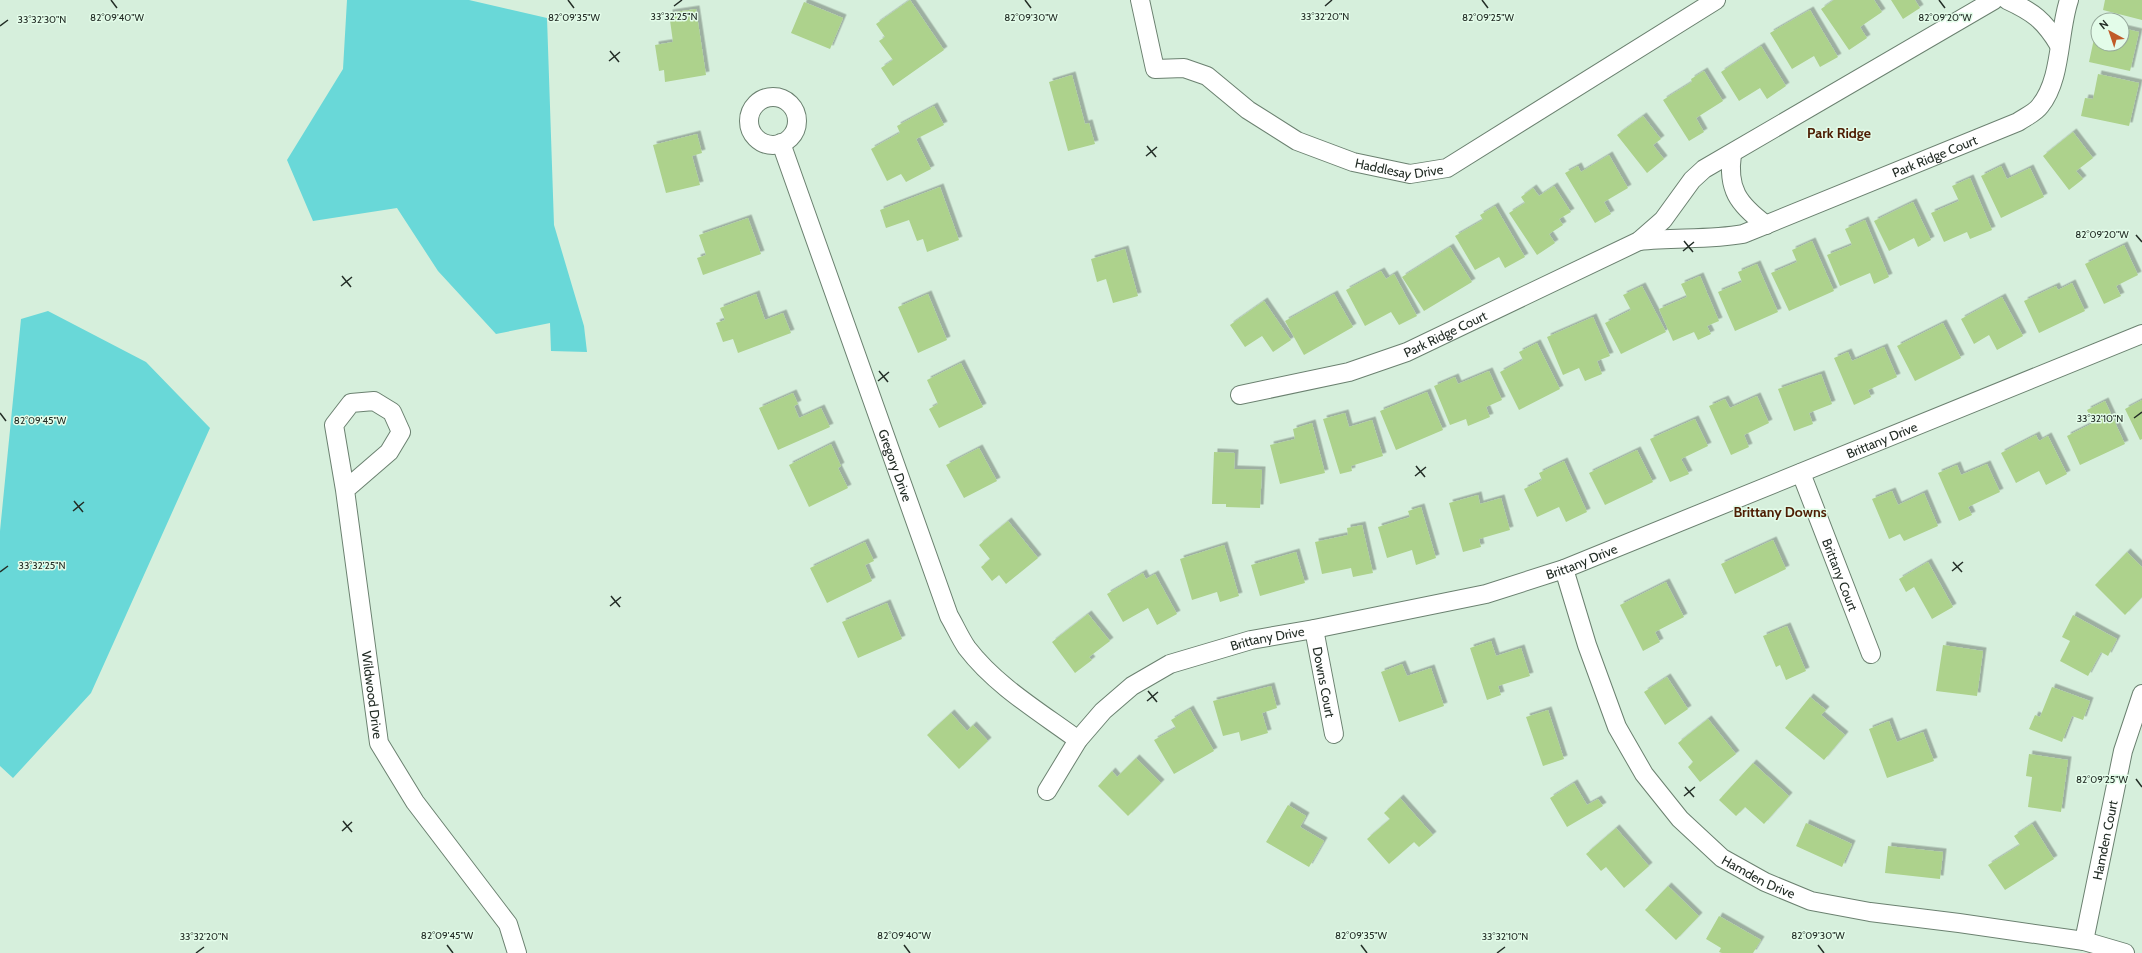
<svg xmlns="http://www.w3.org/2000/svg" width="2142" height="953" viewBox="0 0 2142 953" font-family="Cabin,sans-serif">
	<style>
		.water { fill: #69d8d8 }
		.building { fill: #add28c; filter: url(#shadow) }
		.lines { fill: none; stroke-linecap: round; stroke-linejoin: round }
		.minor-casing { stroke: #6b8170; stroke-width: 20 }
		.minor { stroke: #fff; stroke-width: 18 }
		.ticks { fill: none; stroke: #232d26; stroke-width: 1.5 }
		.labels { text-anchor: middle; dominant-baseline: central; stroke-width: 3; stroke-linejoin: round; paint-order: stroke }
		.street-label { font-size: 13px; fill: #232d26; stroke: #e3fce9 }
		.neighbourhood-label { font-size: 14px; font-weight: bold; fill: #4e1e04; stroke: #e3fce9 }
		.ticks-label { font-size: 10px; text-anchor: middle; fill: #232d26; stroke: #e3fce9; stroke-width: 3; stroke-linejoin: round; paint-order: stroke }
	</style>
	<defs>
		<filter id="shadow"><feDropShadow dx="3.5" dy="-3.5" stdDeviation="0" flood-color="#0004"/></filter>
	</defs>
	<rect width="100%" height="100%" fill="#d6efdc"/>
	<!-- water -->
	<path class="water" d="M347,0H469L547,18L554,225L584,326L587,352L551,351L550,323L496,334L438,271L397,208L313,221L287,160L343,69Z
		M48,311L146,362L210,428L91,693L13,778L0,766V531L21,319Z"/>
	<!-- building -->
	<path class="building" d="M910,0L944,50L893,86L881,68L893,60L879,41L885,37L876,24Z
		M1834,0H1874L1882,12L1860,27L1867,38L1849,50L1821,9Z
		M1891,0H1915L1920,8L1903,19Z
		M2105,0H2142V20L2103,10Z
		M804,2L843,18L830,49L791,33Z
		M696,9L706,75L665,82L664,70L659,71L655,45L673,42L669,13Z
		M1810,10L1838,57L1820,67L1814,56L1792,69L1770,33Z
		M2097,25L2098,44H2122V28L2139,32L2130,71L2089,62Z
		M1761,46L1786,86L1767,99L1760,88L1739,101L1721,72Z
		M1704,71L1723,101L1696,118L1704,132L1689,141L1663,100L1692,82L1691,79Z
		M2098,74L2139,83L2129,126L2081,116L2085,98L2093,99Z
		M1072,75L1085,124L1089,123L1095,144L1068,151L1049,82Z
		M934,106L944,125L916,139L931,169L906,182L901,174L887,181L871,149L900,133L897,126Z
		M1643,116L1661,139L1653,145L1664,159L1647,173L1617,135Z
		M2073,132L2093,158L2076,171L2083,179L2069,190L2043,156Z
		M697,134L702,153L692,156L700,185L666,193L653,145Z
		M1609,155L1628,188L1604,202L1611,214L1595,223L1565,173L1578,166L1581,172Z
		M2001,166L2007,179L2030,168L2044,197L2001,218L1981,176Z
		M1970,178L1992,230L1970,239L1967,232L1944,242L1931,213L1959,201L1952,186Z
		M1554,186L1571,212L1559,219L1563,225L1549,234L1555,243L1537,255L1509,213L1525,203L1521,197L1533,188L1539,196Z
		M940,187L959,240L927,252L923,239L917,241L909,220L886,228L880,210Z
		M1913,202L1931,240L1918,247L1914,238L1889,251L1874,221Z
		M1495,206L1525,257L1505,268L1499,257L1475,270L1455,236L1483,220L1480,215Z
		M748,218L761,254L703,275L697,258L706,255L699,235Z
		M1865,220L1889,277L1874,284L1870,273L1840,286L1827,255L1852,245L1845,229Z
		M1812,241L1834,291L1789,311L1771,273L1797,262L1792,250Z
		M2124,245L2138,275L2116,286L2121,296L2104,304L2085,264Z
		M1450,247L1472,282L1424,311L1402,277Z
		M1125,249L1138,296L1113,303L1106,279L1097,282L1091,259Z
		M1757,264L1778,312L1735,331L1718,292L1742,282L1738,272Z
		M1381,271L1386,279L1394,274L1417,316L1399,325L1391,312L1365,326L1346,290Z
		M1700,276L1719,321L1707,326L1711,334L1698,340L1694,332L1673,341L1659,309L1687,297L1681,284Z
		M2072,283L2085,311L2039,333L2024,301L2056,286L2058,290Z
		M1642,286L1666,332L1621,354L1605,323L1631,310L1623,295Z
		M756,294L765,320L783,313L791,333L738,353L733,339L723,342L716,323L725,320L720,308Z
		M928,294L947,340L918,353L898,307Z
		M1334,294L1353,327L1304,355L1285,321Z
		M2002,297L2023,336L1997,350L1989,335L1974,344L1961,319Z
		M1264,301L1291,340L1273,352L1262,336L1245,347L1230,325Z
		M1593,317L1610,356L1597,361L1602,374L1585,381L1579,368L1563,375L1547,337Z
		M1943,323L1961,358L1915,381L1897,346Z
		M1537,343L1560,389L1519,410L1500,372L1523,360L1519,352Z
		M1884,347L1897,377L1868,390L1871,397L1854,405L1834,358L1848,352L1852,361Z
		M961,363L983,407L939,428L929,409L938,404L927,380Z
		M1489,371L1502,400L1486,407L1490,417L1468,426L1466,419L1450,425L1434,386L1455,377L1458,384Z
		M1821,374L1832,404L1809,413L1813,424L1794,431L1778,389Z
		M1427,392L1443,430L1396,450L1380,411Z
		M793,393L798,404L794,406L799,418L821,408L830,427L778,450L759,408Z
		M1757,396L1769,423L1744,435L1749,447L1731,455L1709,406L1725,399L1730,408Z
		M2142,400V439L2140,440L2125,409Z
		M2105,401L2125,444L2080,465L2067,436L2093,423L2087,410Z
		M1345,413L1349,427L1372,420L1383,456L1351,466L1352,471L1340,474L1323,419Z
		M1695,419L1708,446L1681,459L1689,474L1670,482L1650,439Z
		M1312,423L1325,473L1280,484L1270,445L1295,439L1293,429Z
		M2036,435L2039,441L2048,436L2067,474L2046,485L2039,471L2016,483L2001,453Z
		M831,444L841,466L838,468L848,488L809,507L789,465Z
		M979,448L997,481L964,498L946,465Z
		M1637,450L1653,482L1605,505L1589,473Z
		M1214,452L1235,453L1234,469L1262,470L1260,508L1226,507V504H1212Z
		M1564,461L1587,512L1566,522L1559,507L1537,517L1524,489L1542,480L1539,473Z
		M1987,464L2000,492L1968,507L1972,515L1959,521L1938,473L1957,465L1961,475Z
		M1892,491L1898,505L1924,493L1938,526L1904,541L1900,534L1889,539L1872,499Z
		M1478,495L1480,504L1501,498L1510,530L1479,539L1481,547L1463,552L1449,503Z
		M1421,507L1436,558L1416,565L1412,550L1387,558L1378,527L1410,517L1408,511Z
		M1008,521L1038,558L1006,584L999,575L992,581L981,567L990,559L979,545Z
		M1362,525L1373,573L1353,577L1351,568L1322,574L1315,542L1348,535L1347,528Z
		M1773,540L1786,569L1735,594L1721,564Z
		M865,542L874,561L865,565L872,581L827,603L810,568Z
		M1224,545L1239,596L1220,602L1217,592L1192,600L1180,559Z
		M1296,552L1305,583L1260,596L1251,565Z
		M2127,552L2142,567V597L2125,615L2095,585Z
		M1928,562L1953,607L1932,619L1914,587L1906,592L1899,579Z
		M1143,573L1146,579L1155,574L1177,614L1157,625L1148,608L1123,622L1107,594Z
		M1666,582L1684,617L1655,632L1660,642L1643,651L1620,605Z
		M887,603L902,639L858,658L842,622Z
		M1088,614L1110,641L1089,657L1092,660L1075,673L1052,642Z
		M2073,615L2117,639L2108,656L2101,652L2088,676L2060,661L2070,641L2062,637Z
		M1787,626L1806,671L1786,680L1780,665L1776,667L1763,636Z
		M1491,641L1496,656L1521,648L1530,676L1498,686L1501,695L1487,700L1470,648Z
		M1943,645L1983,651L1977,696L1936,691Z
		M1402,664L1407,676L1431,668L1444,706L1399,722L1381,672Z
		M1667,677L1688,709L1665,725L1644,692Z
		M1271,686L1277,708L1262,713L1268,733L1241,741L1239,732L1223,736L1213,701Z
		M2052,687L2090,701L2083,720L2072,716L2062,742L2029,729L2035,715L2040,717Z
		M1810,697L1826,710L1821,715L1845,735L1824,760L1785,728Z
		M1190,709L1214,751L1174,774L1154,740L1176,728L1171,720Z
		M1548,710L1564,759L1543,766L1526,717Z
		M951,713L967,731L973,725L988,741L959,769L927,735Z
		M1708,719L1736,754L1700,782L1688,767L1693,762L1678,743Z
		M1889,721L1897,742L1923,732L1934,761L1887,778L1869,729Z
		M2029,754L2068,760L2061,812L2028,807L2032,777L2026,776Z
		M1136,758L1161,783L1128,816L1098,786L1112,771L1117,777Z
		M1753,763L1789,796L1764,824L1745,807L1736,816L1719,800Z
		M1574,783L1587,805L1598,799L1603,806L1567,827L1550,798Z
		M1400,798L1433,835L1419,847L1414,842L1389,864L1367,839L1390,819L1384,813Z
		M1288,805L1306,816L1300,827L1324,841L1309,867L1266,842Z
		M1806,823L1852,844L1842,867L1796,846Z
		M2032,824L2054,859L2005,890L1988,865L2020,845L2014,836Z
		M1616,828L1649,866L1624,888L1606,867L1601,871L1586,854Z
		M1888,846L1943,852L1940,879L1885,873Z
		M1668,886L1699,916L1676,940L1645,910Z
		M1719,916L1761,940L1753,953H1722L1719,952L1721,948L1706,939Z"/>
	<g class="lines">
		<defs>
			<g id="minor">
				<path id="s1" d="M1140,0L1155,69L1184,68L1207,76L1248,110L1297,141L1353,162L1410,174L1447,168L1716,0"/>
				<path d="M2007,0C2033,12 2044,20 2059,45"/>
				<circle cx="773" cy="121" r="24"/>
				<path id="s2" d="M781,143L949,616C955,626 960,638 967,648C996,686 1040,712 1078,740"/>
				<path d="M1732,154C1727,189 1738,204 1766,225"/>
				<path id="s3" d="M1639,241C1674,237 1710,240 1743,234L2018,122C2025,117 2035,113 2040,106C2062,79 2058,33 2069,0"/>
				<path id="s4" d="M1240,395L1349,372L1407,352L1639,241L1663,220L1692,180L1704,169L1994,0"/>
				<path id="s5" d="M1801,473L1871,654"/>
				<path id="s6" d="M345,490L389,452L401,432L392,412L374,401L351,403L334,425L345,490L379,743L415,802L508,924L517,953"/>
				<path id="s7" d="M1564,569L1587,645L1617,727L1644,774L1680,819L1722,858L1765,882L1811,901L1870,912L1959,923L2084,941L2125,953"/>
				<path id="s8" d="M1314,629L1334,734"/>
				<path id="s9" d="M1047,791L1078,740L1103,711L1132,686L1170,664L1251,640L1314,629L1486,594L1564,569L2142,334"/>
				<path id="s10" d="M2084,941L2123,751L2142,694"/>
			</g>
		</defs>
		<!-- minor casing -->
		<use href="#minor" class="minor-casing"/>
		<!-- minor -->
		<use href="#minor" class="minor"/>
	</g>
	<!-- ticks -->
	<path class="ticks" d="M111,0L117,8M568,0L574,8M1025,0L1031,8M1482,0L1488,8M1939,0L1945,8M674,6L682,0M1325,6L1332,0M0,26L8,20M610,51L619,62M609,61L620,52M1147,146L1156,157M1146,156L1157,147M2136,235L2142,242M1684,241L1693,252M1683,251L1694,242M342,276L351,287M341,286L352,277M879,371L888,382M878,381L889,372M0,413L6,421M2134,418L2142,412M1416,466L1425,477M1415,476L1426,467M74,501L83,512M73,511L84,502M1953,562L1962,572M1952,571L1963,562M0,572L8,566M611,596L620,607M610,606L621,597M1148,691L1157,702M1147,701L1158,692M2136,779L2142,787M1685,787L1694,797M1684,796L1695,787M343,821L352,832M342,831L352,822M447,945L453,953M904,945L910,953M1361,945L1367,953M1818,945L1824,953M196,953L204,947M1497,953L1505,947"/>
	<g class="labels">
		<!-- street labels -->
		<g class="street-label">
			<text stroke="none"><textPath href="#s3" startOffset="311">Park Ridge Court</textPath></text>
			<text stroke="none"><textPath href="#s1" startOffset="342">Haddlesay Drive</textPath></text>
			<text stroke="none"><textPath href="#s4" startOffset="215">Park Ridge Court</textPath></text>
			<text stroke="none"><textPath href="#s9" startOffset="929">Brittany Drive</textPath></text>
			<text stroke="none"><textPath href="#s2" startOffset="342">Gregory Drive</textPath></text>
			<text stroke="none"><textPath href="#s9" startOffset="605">Brittany Drive</textPath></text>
			<text stroke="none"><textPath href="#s5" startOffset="109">Brittany Court</textPath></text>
			<text stroke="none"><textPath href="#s9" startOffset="281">Brittany Drive</textPath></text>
			<text stroke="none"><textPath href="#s8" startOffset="54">Downs Court</textPath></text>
			<text stroke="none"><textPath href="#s6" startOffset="448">Wildwood Drive</textPath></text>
			<text stroke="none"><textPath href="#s10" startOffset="103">Hamden Court</textPath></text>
			<text stroke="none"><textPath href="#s7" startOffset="377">Hamden Drive</textPath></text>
		</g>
		<!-- neighbourhood labels -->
		<g class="neighbourhood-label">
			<text x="1839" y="133">Park Ridge</text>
			<text x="1780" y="512">Brittany Downs</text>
		</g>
	</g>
	<g class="ticks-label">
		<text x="674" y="20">33°32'25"N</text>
		<text x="1325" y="20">33°32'20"N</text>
		<text x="117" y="21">82°09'40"W</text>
		<text x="574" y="21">82°09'35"W</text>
		<text x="1031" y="21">82°09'30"W</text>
		<text x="1488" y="21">82°09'25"W</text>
		<text x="1945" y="21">82°09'20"W</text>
		<text x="42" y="23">33°32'30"N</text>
		<text x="2102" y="238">82°09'20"W</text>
		<text x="2100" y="422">33°32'10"N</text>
		<text x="40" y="424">82°09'45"W</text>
		<text x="42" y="569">33°32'25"N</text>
		<text x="2102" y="783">82°09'25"W</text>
		<text x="447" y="939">82°09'45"W</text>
		<text x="904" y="939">82°09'40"W</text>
		<text x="1361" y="939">82°09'35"W</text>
		<text x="1818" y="939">82°09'30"W</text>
		<text x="204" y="940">33°32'20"N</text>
		<text x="1505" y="940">33°32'10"N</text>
	</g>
	<!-- north arrow -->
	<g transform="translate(2110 32) rotate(320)"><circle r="19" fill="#e3fce9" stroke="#96a99b"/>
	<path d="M0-3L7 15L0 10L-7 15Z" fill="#c05b27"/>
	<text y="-6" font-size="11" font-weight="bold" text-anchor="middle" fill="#232d26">N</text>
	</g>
</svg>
